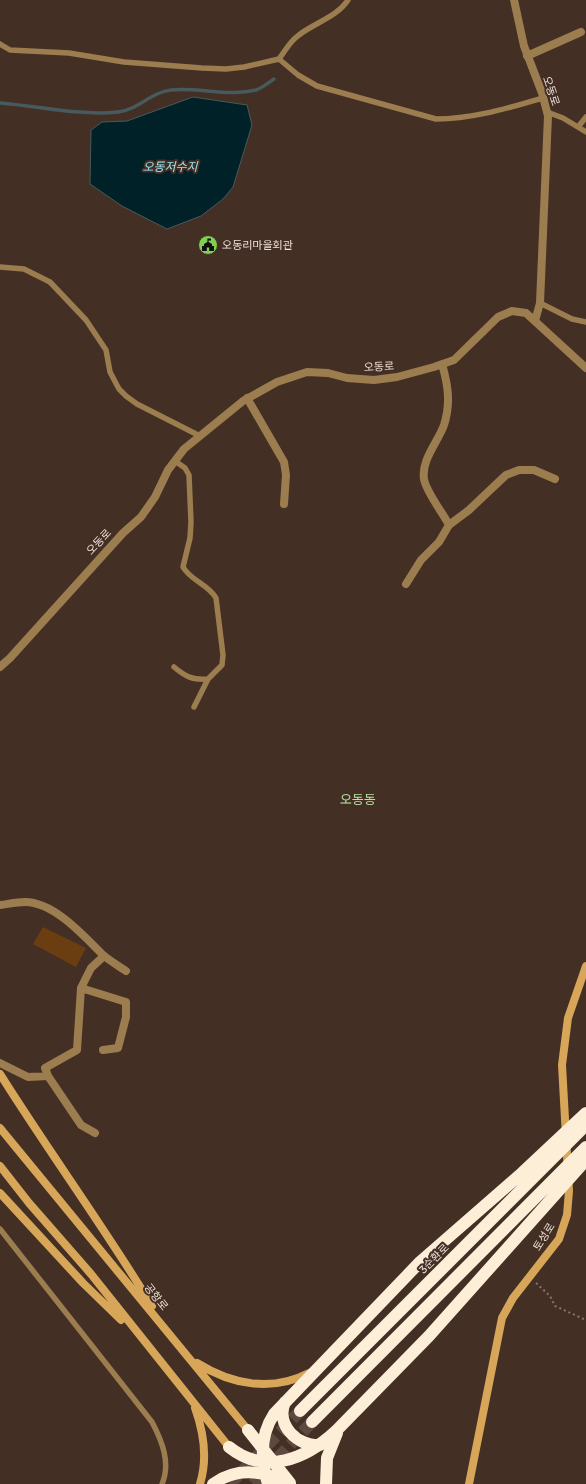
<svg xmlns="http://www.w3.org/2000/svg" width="586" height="1484" viewBox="0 0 586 1484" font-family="Rubik,'Noto Sans KR',sans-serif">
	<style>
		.water { fill: #002128; stroke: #475a5d }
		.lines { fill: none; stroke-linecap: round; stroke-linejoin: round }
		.stream { stroke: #475a5d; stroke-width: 3.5 }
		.building { fill: #6a3e11 }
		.highway-tunnel { stroke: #5d493f; stroke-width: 12; stroke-dasharray: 12 6; stroke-linecap: butt }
		.path { stroke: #88766d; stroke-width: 2; stroke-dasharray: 2 3; stroke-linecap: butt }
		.lane { stroke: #9c7d4f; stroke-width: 5.5 }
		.street { stroke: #9c7d4f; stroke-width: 8 }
		.secondary { stroke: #d7a658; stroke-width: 8 }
		.highway { stroke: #fdeed8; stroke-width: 12 }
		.labels { text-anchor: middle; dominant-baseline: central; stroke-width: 4; stroke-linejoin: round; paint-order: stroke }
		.street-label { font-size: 11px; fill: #ecdfd8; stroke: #442f24 }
		.poi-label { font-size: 11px; fill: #ecdfd8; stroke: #442f24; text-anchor: start }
		.water-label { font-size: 12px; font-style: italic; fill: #99e7f9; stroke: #442f24 }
		.quarter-label { font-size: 13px; fill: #b4e19f; stroke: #442f24 }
	</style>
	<rect width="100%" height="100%" fill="#442f24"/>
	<!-- water -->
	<path class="water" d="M193,97L247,105L252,125L233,187L223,199L201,216L167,229L122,206L90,184L91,130L102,122L127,121Z"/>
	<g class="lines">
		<!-- stream -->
		<path class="stream" d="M0,103C39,106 79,116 118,112C138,110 151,92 171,90C198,87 229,97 256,90C262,88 268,83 274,79"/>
	</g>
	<!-- building -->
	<path class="building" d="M43,927L86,948L76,967L33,944Z"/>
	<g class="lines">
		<!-- highway-tunnel -->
		<path class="highway-tunnel" d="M230,1484L300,1411
			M253,1484L312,1422"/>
		<!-- path -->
		<path class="path" d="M536,1283L550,1296L555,1306L586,1320"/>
		<!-- lane -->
		<path class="lane" d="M0,44L10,50L69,53L124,62L202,68L226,69L244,67L279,59L298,75L317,86L436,119C473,119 508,108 543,98
			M279,59C285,51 290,41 299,35C314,23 337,17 348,0
			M547,112L563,118L586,132
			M578,127L586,117
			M0,267L24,269L50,282L86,320L106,350L110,372L119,389L126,396L137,404L200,436
			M540,303L572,319L586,322
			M174,667C186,677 192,680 208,679L222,665L223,655L216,598C208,584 191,581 183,567L190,538L191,522L189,475L185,468L175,461
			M194,707L208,679
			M0,1229L152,1422C162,1441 171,1463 162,1484"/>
		<!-- street -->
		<path class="street" d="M514,0L524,46L542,93L548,116L540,303L535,321
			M527,56L581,32
			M442,364C448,385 451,403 444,425C438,442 421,460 424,479C426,492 443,513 449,525
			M247,398L284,462L286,475L284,504
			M406,584L421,560L439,542L449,525L469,510L506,475L519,470H534L555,479
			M0,667L10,658L123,533L141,517L155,497L168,470L184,449L243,401L277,382L307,372L328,373L347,378L374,380L397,377L434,367L454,360L498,317L512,311L526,313L586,368
			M0,905C8,904 17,902 25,902C54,902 84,936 103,955C110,961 119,966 126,971
			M81,988L126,1002V1017L118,1048L103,1050
			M0,1063L28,1077L48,1076L45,1068L77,1050L81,988L91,968L104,956
			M48,1076L81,1125L95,1133"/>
		<!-- secondary -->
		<path class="secondary" d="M0,1074C49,1152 104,1227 152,1306
			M0,1128L248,1430
			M0,1166L29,1203L91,1274L229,1447
			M0,1193L83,1283L121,1320
			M197,1363C232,1385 272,1392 309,1373
			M195,1408C204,1433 208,1458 200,1484
			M469,1484L502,1318L513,1298L559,1239L567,1215L569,1191L562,1065L568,1018L586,966"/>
		<!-- highway -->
		<path class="highway" d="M285,1402C275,1425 298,1447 320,1445
			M300,1411L586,1125
			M312,1422L586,1147
			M248,1430L290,1483
			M229,1447C265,1476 306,1459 336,1431L429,1336L586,1160
			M213,1484C235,1468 264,1469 286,1484
			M268,1484C261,1461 260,1435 274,1414L420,1262L522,1173L586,1113
			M326,1484L327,1458L337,1433"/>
	</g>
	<!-- icons -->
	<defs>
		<symbol id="civic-disc" viewBox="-11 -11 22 22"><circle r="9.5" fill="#80d051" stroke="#442f24"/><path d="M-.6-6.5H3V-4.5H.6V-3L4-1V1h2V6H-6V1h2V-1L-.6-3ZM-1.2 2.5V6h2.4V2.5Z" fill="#111"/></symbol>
	</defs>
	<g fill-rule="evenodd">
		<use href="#civic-disc" x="197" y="234" width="22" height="22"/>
	</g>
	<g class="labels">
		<!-- street labels -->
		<g class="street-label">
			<text transform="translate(551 91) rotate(71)">오동로</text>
			<text transform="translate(379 367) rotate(-3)">오동로</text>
			<text transform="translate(99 542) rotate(-47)">오동로</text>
			<text transform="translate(544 1237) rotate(-58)">토성로</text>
			<text transform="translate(434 1259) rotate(-45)">3순환로</text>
			<text transform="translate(156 1297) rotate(51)">공항로</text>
		</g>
		<!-- poi labels -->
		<g class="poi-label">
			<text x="222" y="245">오동리마을회관</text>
		</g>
		<!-- water labels -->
		<g class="water-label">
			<text x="170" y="167">오동저수지</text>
		</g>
		<!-- quarter labels -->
		<g class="quarter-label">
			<text x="358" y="799">오동동</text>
		</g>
	</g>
</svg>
